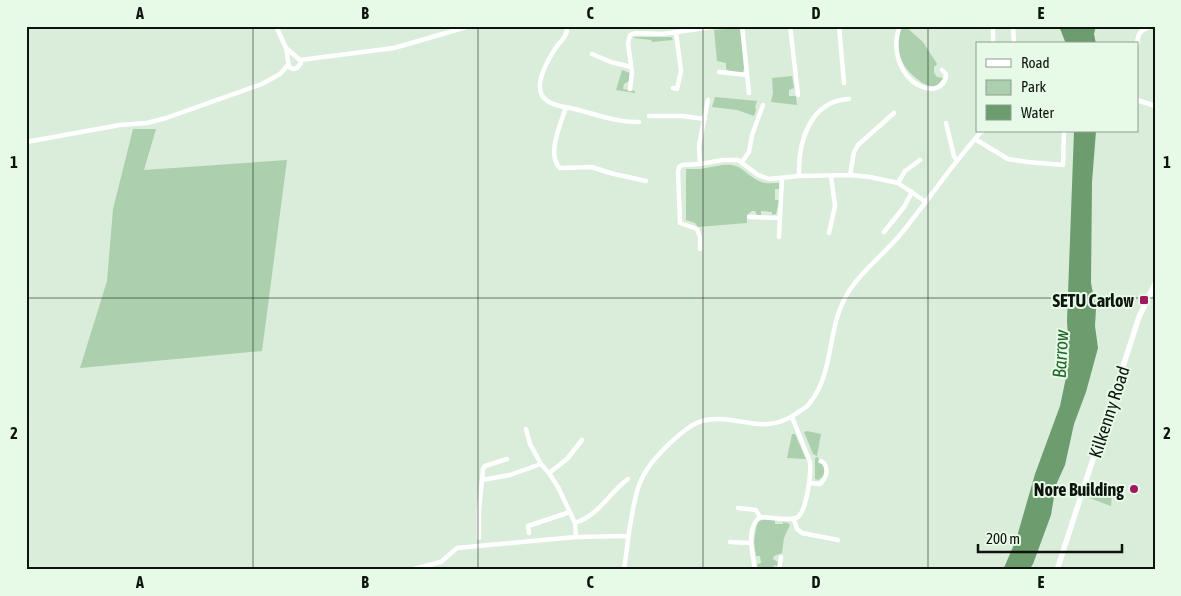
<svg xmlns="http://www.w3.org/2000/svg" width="1181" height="596" viewBox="0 0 1181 596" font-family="'Asap Condensed',sans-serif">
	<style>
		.green { fill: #acd0ad }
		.water { fill: #6d9c6e }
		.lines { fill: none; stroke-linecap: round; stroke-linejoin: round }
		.minor { stroke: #fff; stroke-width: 4.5 }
		.major { stroke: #fff; stroke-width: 5.5 }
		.grid { fill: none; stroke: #0d130d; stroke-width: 1; stroke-opacity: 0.55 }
		.poi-dot { fill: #a21760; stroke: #e7f9e7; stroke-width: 2 }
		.labels { text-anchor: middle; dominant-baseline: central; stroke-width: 4; stroke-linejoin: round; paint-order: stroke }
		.poi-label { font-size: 18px; font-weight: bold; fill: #0d130d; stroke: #e7f9e7; text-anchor: end }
		.street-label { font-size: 18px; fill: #0d130d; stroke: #e7f9e7 }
		.water-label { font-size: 19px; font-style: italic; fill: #21662a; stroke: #e7f9e7 }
		.neatline { fill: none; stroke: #0d130d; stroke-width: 2 }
		.grid-label { font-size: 16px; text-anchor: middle; font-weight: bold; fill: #0d130d }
	</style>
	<rect width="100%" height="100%" fill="#daecda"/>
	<!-- green -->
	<path class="green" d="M902,26H905L923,42L937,64L934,67V73L937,77L943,78L937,86C928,87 923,84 916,78C900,65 892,46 902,26Z
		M736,28L741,29L744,68L743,72L741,73L727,70L726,68V63L717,61L714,30Z
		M635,37H671L673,40L652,42L651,40L633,38Z
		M622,70L630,73L629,81L624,84L623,89L635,91V93L616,90Z
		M792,76L794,88L789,90V96H796L797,105L771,102L773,93L772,78Z
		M715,97L757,101L755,107L756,110L754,116L737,110L712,107Z
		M133,129H156L144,170L287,160L262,351L80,368L107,281L113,209Z
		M723,165C742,163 743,173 759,181C765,184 771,183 779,183V189H775V200H779L776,214L772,215V212L761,211V215H757L755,211H752L747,215V223L698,227L695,223L686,220V169H700Z
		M807,431L821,434L817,456L813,454L804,432Z
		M792,434H795L806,459L787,458Z
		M816,457L819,458L818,463L824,464L825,468L823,477L818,480L815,479V459Z
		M1091,484L1112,492L1111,506L1087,497Z
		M762,520H775V524H783V522L788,523L790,525L784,538L782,553L774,556L773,559L778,562L777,566L774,565L773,570H758L757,564L761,563L760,556H756L754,542L757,522Z"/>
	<!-- water -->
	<path class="water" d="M1059,26H1096L1094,34L1096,44H1066Z
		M1074,131H1096L1092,182L1091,283L1096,309L1095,326L1098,348L1086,392L1074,424L1065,465L1056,485L1051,515L1033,564L1029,570H1003L1016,540L1035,474L1060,406L1068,368L1069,354L1067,321Z"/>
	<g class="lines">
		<!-- minor -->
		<path class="minor" d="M276,26L286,48L289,67L293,69L297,68L301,63L300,60
			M567,26C568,35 562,40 557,46C549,58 531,86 545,99C552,106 566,107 575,109C595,114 618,123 639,122
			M742,26L749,93
			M790,26L798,95
			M839,26L844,83
			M900,26C889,52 904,88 933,89C941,87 946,82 946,74L942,70
			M993,26V40
			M1013,26L1014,44
			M1137,44C1138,31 1142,29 1154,26
			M286,48L300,60L394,48L470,26
			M592,54L611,62L631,67
			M719,72L747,75
			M673,88L677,89L681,71L676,33
			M630,89L632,72L628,43L630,35L635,33L662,34L720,26
			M1137,100L1155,106
			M566,107C561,123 546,155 560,168L592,167L610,173L646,181
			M649,116H682L705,119
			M946,123L954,156L957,161
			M975,139L1008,159L1028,162L1063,165L1064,131
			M26,142L120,125L147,123L166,118L262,84L280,74L288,65
			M742,162L749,152L752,135L763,105
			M700,164L699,146L708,100
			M850,175L854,152L858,145L894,113
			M799,176C798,143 809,101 849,99
			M898,183L905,171L920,160
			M749,217L780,218
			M884,232L904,207L912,192
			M829,233L835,206L831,176
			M779,237L782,179
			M700,249V237L697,229L680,223L678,172L679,167L682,165L700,164L723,160H738L758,175L769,179L799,176L850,175L870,177L898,183L926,202
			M526,429L530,444L541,464L549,473L558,487L575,523L576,537
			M549,473L567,459L582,440
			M482,480L483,469L485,466L507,459
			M809,483L820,484C826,478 829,470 824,463L821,461
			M738,508L756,510L760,517
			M794,519L797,529L802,533L838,540
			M575,523C598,516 609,493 628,479
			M529,533L528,526L570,512
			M479,538V510L482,480L510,475L541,464
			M730,542L751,543
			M410,570L441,562L457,548L576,537L627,536
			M624,570C628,542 630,515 638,488C644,470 655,458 668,445C679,435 691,423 706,420C738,414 764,437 797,413C801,410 806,408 809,404C834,374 827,331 845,298C857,275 883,255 900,235C928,201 952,164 982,131
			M755,570C753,553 745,529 760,517C770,517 786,521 796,518C807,514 811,473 810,462L792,417
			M779,570L781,557
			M828,570V569"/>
		<!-- major -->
		<path class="major" d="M1057,570L1139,317L1155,284"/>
	</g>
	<!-- grid -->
	<path class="grid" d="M253,26V570M478,26V570M703,26V570M928,26V570M26,298H1155"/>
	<!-- markers -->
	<g class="poi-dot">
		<rect x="1139" y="295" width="10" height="10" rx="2.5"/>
		<circle cx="1134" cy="489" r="5"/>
	</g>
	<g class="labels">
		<!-- poi labels -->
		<g class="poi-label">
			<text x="1134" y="300">SETU Carlow</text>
			<text x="1124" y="489">Nore Building</text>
		</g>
		<!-- street labels -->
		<g class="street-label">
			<text transform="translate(1109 412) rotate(-72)">Kilkenny Road</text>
		</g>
		<!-- water labels -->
		<g class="water-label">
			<text transform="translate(1060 354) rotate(-87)">Barrow</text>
		</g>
	</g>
	<!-- border -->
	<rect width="1181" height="596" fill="none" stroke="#e7f9e7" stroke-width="55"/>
	<!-- legend -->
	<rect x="976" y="42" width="162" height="90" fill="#e7f9e7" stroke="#909d90"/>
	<rect x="986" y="59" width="25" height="8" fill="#ffffff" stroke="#909d90"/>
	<text x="1021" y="68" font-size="15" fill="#0d130d">Road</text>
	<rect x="986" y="80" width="25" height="15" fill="#acd0ad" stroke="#909d90"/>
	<text x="1021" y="92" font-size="15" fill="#0d130d">Park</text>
	<rect x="986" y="105" width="25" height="15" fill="#6d9c6e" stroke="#909d90"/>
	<text x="1021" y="118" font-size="15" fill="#0d130d">Water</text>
	<!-- scale -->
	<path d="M978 544v8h144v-8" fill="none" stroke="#0d130d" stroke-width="2.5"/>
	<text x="986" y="544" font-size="15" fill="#0d130d" stroke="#e7f9e7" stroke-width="4" paint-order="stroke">200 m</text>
	<rect x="28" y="28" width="1126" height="540" class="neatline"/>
	<g class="grid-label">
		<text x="140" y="19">A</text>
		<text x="365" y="19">B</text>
		<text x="590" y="19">C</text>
		<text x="816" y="19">D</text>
		<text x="1041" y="19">E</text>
		<text x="14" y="168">1</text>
		<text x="1167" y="168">1</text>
		<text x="14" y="439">2</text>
		<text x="1167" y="439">2</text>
		<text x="140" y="588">A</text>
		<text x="365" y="588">B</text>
		<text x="590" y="588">C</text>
		<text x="816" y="588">D</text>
		<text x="1041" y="588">E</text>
	</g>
</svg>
